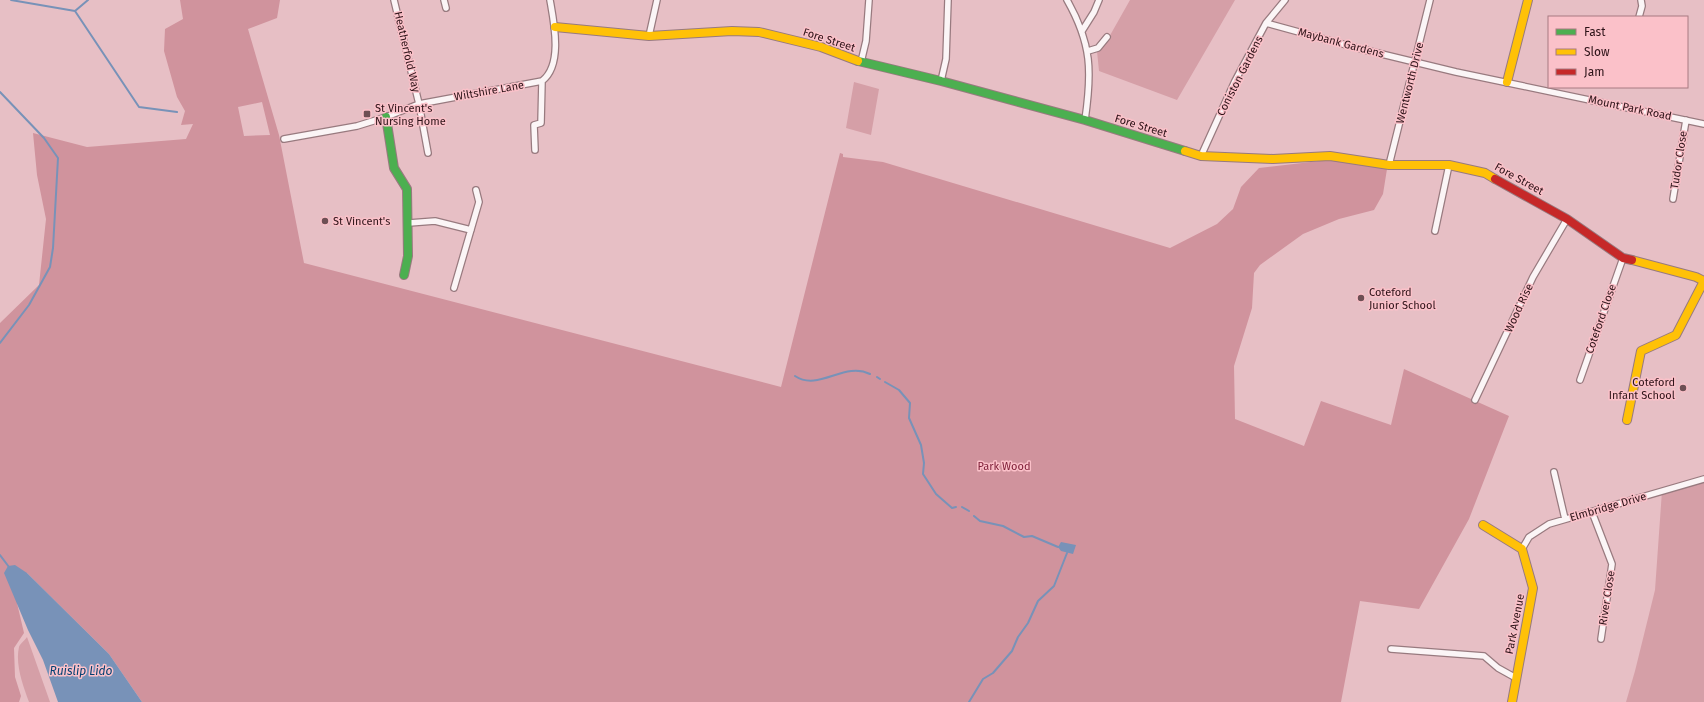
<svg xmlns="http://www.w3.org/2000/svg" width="1704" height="702" viewBox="0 0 1704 702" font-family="'Fira Sans',sans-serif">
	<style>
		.green { fill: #d59fa7 }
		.forest { fill: #d0939d; fill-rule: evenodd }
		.water { fill: #7892b8 }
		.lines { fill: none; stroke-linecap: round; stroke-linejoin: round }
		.stream { stroke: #7892b8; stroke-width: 2 }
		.street-casing { stroke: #987a7f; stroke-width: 8 }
		.fast-casing { stroke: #987a7f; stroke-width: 10 }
		.slow-casing { stroke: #987a7f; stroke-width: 10 }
		.jam-casing { stroke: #987a7f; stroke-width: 10 }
		.street { stroke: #fbf5f6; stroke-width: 5.5 }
		.fast { stroke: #4caf50; stroke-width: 8 }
		.slow { stroke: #ffc107; stroke-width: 8 }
		.jam { stroke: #c62828; stroke-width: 8 }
		.poi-dot { fill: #6d4f54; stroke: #fbc1c9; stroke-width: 1.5 }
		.labels { text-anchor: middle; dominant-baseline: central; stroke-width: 3; stroke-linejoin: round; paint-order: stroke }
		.street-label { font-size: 11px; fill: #2c1217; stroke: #fbc1c9 }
		.poi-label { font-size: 11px; fill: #2c1217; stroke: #fbc1c9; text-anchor: start }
		.park-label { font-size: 11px; fill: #7f2039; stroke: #fbc1c9 }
		.water-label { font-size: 12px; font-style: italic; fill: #003f71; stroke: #fbc1c9 }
	</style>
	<rect width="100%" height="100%" fill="#e7bfc5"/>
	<!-- green -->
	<path class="green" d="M1130,0H1235L1177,100L1099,71L1097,51L1104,46Z
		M854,82L879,89L871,135L846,128Z
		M1704,479V702H1626L1635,671L1655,590L1662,491Z
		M27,637L50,702H29C23,686 15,664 19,647C20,644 25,640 27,637Z"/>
	<!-- forest -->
	<path class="forest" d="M180,0H280L277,18L248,29L279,135L304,263L781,387L840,153L843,154V157L883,162L1170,248L1217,224L1233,209L1241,187L1259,168L1328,160L1387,169L1383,194L1374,210L1339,219L1303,234L1260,265L1254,273L1252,308L1234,366L1235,419L1304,446L1321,401L1391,425L1404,369L1509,416L1469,519L1419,609L1360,601L1341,702H142L109,654L27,573L17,603L24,633L14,648L15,677L21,696L19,702H0V323L39,285L46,219L37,175L33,133L87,147L186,139L193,124L181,125L185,111L177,97L164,51L165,29L183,19ZM262,102L270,135L244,136L238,107Z"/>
	<!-- water -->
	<path class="water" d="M1061,542L1076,545L1073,554L1061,551L1058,547Z
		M15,565L27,573L109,654L142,702H58L43,660L28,630L4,573L8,566Z"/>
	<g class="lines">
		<!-- stream -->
		<path class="stream" d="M11,0L75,11L88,0
			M75,11L139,107L177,112
			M0,92L44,138L58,158L53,248L50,267L29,305L0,343
			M795,376C819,392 844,361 870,374
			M877,377L880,379
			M885,382L899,390L910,403L909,418L921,445L924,463L923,474L936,494L952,508L956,507
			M962,507L969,511
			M974,516L980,521L1003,526L1024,537L1032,536L1058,547
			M0,555L9,567
			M969,702L983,679L993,673L1012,651L1018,637L1028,623L1038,601L1054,586L1067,553"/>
		<defs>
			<path id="street" d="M394,0L419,104L428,153
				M444,0L446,8
				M1067,0C1092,44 1092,72 1085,120
				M1639,17L1642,6L1641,0
				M1266,23L1361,49L1456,72L1704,124
				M1082,31L1094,12L1099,0
				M649,36L657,0
				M1088,51L1098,48L1107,37
				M861,62L866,41L869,0
				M941,81L946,59L948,0
				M284,139L357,126L386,117L419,104L542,81C563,65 554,23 550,0
				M535,150L534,125L541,123L542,81
				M1201,156L1235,81L1266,23L1285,0
				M1389,165L1430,0
				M1673,199L1686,120
				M409,223L435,221L471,230
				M1435,231L1449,165
				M454,288L479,202L476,190
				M1580,380L1623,258
				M1475,400L1533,277L1567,219
				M1554,472L1565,519
				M1592,512L1612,564L1601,639
				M1522,549L1529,537L1549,524L1704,479
				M1391,649L1484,656L1498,668L1516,678"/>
			<path id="fast" d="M858,61L941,81L1085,120L1185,151
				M386,117L394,168L407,189L408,256L404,275"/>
			<path id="slow" d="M555,27L649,36L732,31L759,32L821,47L858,61
				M1507,82L1528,0
				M1185,151L1201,156L1273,159L1330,156L1389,165H1449L1485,173L1495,179
				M1627,420L1641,351L1676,335L1704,281L1696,277L1632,260
				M1483,525L1522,549L1533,588L1512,702"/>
			<path id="jam" d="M1495,179L1567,219L1623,258L1632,260"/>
		</defs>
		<!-- street casing -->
		<use href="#street" class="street-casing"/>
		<!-- fast casing -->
		<use href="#fast" class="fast-casing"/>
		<!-- slow casing -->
		<use href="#slow" class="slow-casing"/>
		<!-- jam casing -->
		<use href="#jam" class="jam-casing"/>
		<!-- street -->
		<use href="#street" class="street"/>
		<!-- fast -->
		<use href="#fast" class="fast"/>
		<!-- slow -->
		<use href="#slow" class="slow"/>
		<!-- jam -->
		<use href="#jam" class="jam"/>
	</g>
	<!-- markers -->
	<g class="poi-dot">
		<rect x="363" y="110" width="8" height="8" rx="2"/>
		<circle cx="325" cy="221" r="4"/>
		<circle cx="1361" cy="298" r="4"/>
		<circle cx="1683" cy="388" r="4"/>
	</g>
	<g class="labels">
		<!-- street labels -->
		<g class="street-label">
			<text transform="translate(829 40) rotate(18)">Fore Street</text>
			<text transform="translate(1341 43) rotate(15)">Maybank Gardens</text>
			<text transform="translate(407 52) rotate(77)">Heatherfold Way</text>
			<text transform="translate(1240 76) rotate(-63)">Coniston Gardens</text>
			<text transform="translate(1410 83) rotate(-76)">Wentworth Drive</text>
			<text transform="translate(489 91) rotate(-10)">Wiltshire Lane</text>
			<text transform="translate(1630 108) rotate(12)">Mount Park Road</text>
			<text transform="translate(1141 126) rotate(17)">Fore Street</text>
			<text transform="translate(1679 160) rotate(-81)">Tudor Close</text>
			<text transform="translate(1519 179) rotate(29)">Fore Street</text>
			<text transform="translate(1519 308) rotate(-65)">Wood Rise</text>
			<text transform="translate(1601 319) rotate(-71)">Coteford Close</text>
			<text transform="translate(1608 507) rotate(-16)">Elmbridge Drive</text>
			<text transform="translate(1607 598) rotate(-81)">River Close</text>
			<text transform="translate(1515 624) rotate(-79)">Park Avenue</text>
		</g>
		<!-- poi labels -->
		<g class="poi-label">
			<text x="375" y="108">St Vincent's<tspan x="375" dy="13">Nursing Home</tspan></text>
			<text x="333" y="221">St Vincent's</text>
			<text x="1369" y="292">Coteford<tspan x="1369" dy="13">Junior School</tspan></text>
			<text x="1675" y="382" text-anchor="end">Coteford<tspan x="1675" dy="13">Infant School</tspan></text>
		</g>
		<!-- park labels -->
		<g class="park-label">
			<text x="1004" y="466">Park Wood</text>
		</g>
		<!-- water labels -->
		<g class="water-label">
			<text x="81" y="671">Ruislip Lido</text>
		</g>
	</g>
	<!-- legend -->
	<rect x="1548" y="16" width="140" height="72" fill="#fbc1c9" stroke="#a87b82"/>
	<rect x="1556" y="29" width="20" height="6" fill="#4caf50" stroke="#a87b82"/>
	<text x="1584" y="36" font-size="12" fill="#2c1217">Fast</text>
	<rect x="1556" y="49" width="20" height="6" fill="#ffc107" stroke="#a87b82"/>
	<text x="1584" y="56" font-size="12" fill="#2c1217">Slow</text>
	<rect x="1556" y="69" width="20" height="6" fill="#c62828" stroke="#a87b82"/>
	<text x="1584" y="76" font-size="12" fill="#2c1217">Jam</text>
</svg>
